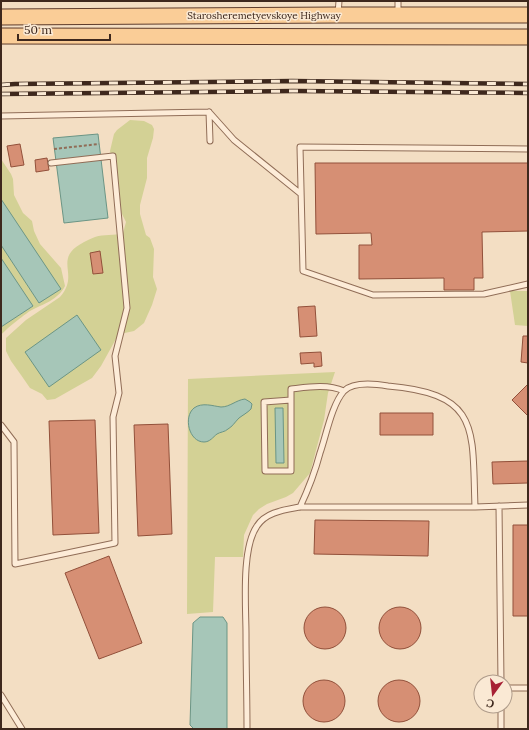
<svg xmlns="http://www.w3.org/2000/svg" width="529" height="730" viewBox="0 0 529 730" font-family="Lora,serif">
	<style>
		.green { fill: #d3d195 }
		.water { fill: #a6c6b8; stroke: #6b9585 }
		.building { fill: #d68f74; stroke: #92503a }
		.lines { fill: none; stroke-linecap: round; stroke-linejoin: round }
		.service-casing { stroke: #906d57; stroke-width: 7 }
		.primary-casing { stroke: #5e3c2c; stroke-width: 17 }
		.path { stroke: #906d57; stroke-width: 2; stroke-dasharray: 3 2; stroke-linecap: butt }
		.service { stroke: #fdecd8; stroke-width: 5 }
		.primary { stroke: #facd97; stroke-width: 15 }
		.rail-casing { stroke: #3e281d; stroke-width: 4.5 }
		.rail { stroke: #fae9d4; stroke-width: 3; stroke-dasharray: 9; stroke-linecap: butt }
		.labels { text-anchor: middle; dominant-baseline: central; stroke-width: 3; stroke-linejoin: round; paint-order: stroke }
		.street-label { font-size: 10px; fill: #3e281d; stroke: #fae9d4 }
	</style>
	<rect width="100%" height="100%" fill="#f3dec3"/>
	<!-- green -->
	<path class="green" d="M130,120L144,121L152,125L154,129L153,138L147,158V178L140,205V214L146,235L150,238L154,249L153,277L157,289L152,305L144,323L134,331L120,334L117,337L101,366L92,378L55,399L47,400L42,394L30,388L21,375L11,361L6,351V338L26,320L60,297C83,271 45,257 95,237C104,234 114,236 123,233L126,222L115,200L113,192L115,176L110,151L114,134L117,130Z
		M1,159L11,174L13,179L14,195L23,213L32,221L34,231L40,244L61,268L65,286C58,300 43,304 30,311C24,315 6,329 1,335V327L33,306L1,258V245L39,303L60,289L1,199Z
		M510,291H528V326L515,325Z
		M335,372L328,393L324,420L310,473L293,493L286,497L267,504L259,509L253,515L244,535L243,557H215L213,612L187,614L188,379Z"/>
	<!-- water -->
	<path class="water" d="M98,134L108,218L64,223L53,138Z
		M1,199L61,289L39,303L1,245Z
		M1,258L33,306L1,327Z
		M77,315L101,350L49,387L25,352Z
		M245,399L250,402L252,404L251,409C247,413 243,415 239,418C235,422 232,427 228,429C225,432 220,432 217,434C213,437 210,442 204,442C189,442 183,417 194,408C202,402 213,406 221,407C230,407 236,400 245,399Z
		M275,408H283L284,463H276Z
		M200,617H223L227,623V729H194L190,725L193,623Z"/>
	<!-- building -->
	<path class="building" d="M20,144L24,165L11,167L7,146Z
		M47,158L49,170L36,172L35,160Z
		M315,163H528V231L482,232L483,278H474V290H444V278L359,279V245H372L371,233L316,234Z
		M100,251L103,273L93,274L90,253Z
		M315,306L317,336L300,337L298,307Z
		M523,336H528V363L521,362Z
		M321,352L322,366L314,367V363L301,364L300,353Z
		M528,384V416L512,400Z
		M380,413H433V435H380Z
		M95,420L99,533L53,535L49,421Z
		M168,424L172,534L138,536L134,425Z
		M528,461V483L493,484L492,462Z
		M315,520L429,521L428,556L314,554Z
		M513,525H528V616H513Z
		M109,556L142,643L99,659L65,573Z
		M304 628a21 21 0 1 1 42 0a21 21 0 1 1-42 0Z
		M379 628a21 21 0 1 1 42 0a21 21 0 1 1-42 0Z
		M378 701a21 21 0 1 1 42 0a21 21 0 1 1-42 0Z
		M303 701a21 21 0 1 1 42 0a21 21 0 1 1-42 0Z"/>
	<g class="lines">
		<defs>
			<path id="service" d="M338,14L339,1
				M398,14V1
				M209,112L234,140L301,194
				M209,112L210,141
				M1,116L209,112
				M528,149L300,147L303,271L373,295L484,294L528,284
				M291,400L264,402L265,471H291V389C309,387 327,384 344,391
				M1,425L14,442L15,564L115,543L113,417L119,393L115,356L127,308L113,156L51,163
				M499,506L501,682
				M300,507C308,490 315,472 320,453C326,436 332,404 344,391C354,381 376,384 388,386C481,394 472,429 475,507
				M505,688H528
				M1,695L22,729
				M501,706V729
				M247,729C247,697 246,666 246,634C246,607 241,549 257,526C266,512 284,510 300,507H475L528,505"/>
			<path id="primary" d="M1,17L338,15H528
				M1,36L528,37"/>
		</defs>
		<!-- service casing -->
		<use href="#service" class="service-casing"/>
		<!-- primary casing -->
		<use href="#primary" class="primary-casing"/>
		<!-- path -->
		<path class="path" d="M54,149L99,144"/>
		<!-- service -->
		<use href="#service" class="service"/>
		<!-- primary -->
		<use href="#primary" class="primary"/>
		<defs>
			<path id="rail" d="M1,85L15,84L292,81L528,84
				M1,94L293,91L528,93"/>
		</defs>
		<!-- rail casing -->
		<use href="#rail" class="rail-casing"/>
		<!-- rail -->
		<use href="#rail" class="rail"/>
	</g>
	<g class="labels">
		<!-- street labels -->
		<g class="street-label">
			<text x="264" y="15">Starosheremetyevskoye Highway</text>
		</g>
	</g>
	<!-- border -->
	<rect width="529" height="730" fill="none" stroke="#3e281d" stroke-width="4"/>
	<!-- north arrow -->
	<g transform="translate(493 694) rotate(195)"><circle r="19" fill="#fae9d4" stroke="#af9c8b"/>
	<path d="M0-3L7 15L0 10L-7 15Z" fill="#a72034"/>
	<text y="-6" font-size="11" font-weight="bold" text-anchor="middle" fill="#3e281d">С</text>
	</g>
	<!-- scale -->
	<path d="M18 34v6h92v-6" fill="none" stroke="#3e281d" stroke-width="2"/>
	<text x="24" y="34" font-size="12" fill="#3e281d" stroke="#fae9d4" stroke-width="3" paint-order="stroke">50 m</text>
</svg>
